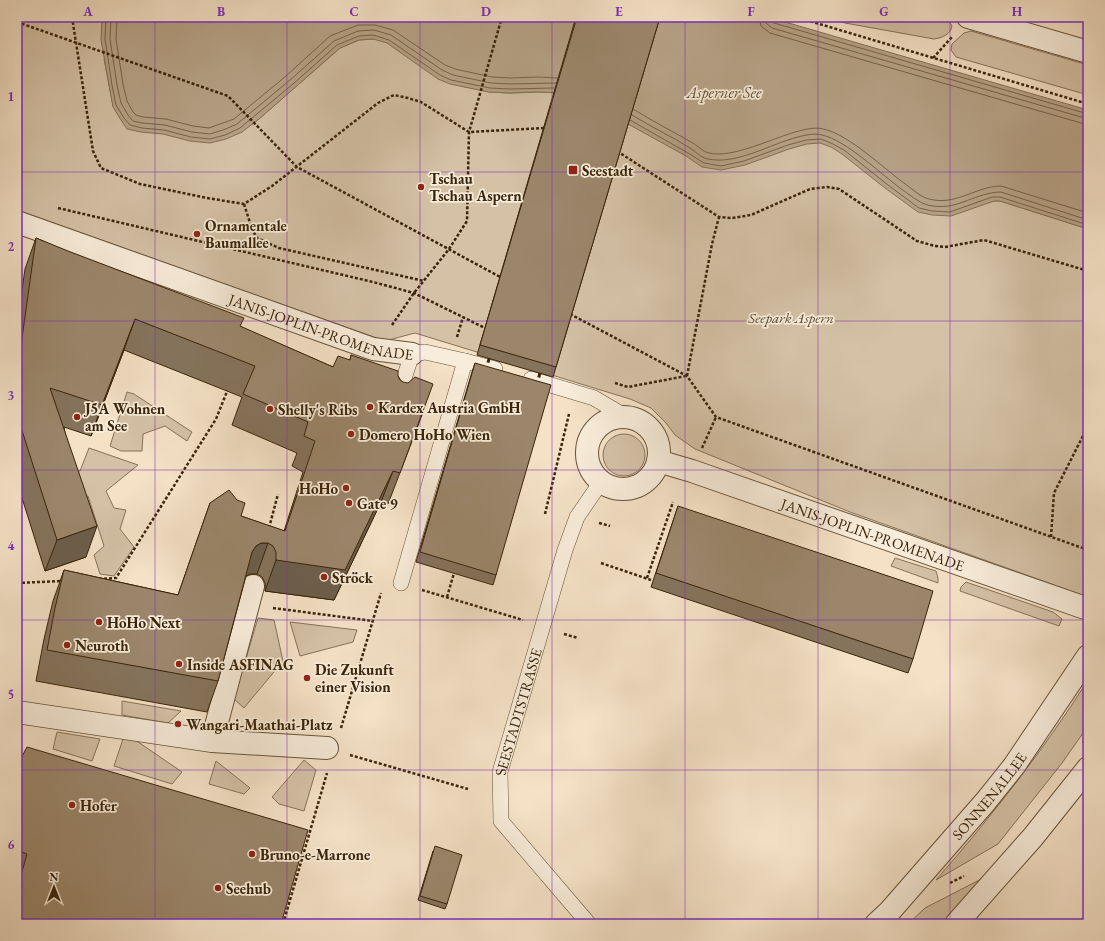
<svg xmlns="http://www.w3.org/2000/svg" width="1105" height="941" viewBox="0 0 1105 941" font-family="'EB Garamond',serif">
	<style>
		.green { fill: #d4c1a6; stroke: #877257 }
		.water { fill: #b5a185; stroke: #846f53 }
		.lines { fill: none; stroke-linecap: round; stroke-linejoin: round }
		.shore { stroke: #786246; stroke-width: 1 }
		.service-casing { stroke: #685338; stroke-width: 16 }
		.pedestrian-casing { stroke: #685338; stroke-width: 24 }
		.minor-casing { stroke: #685338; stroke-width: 24 }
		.tertiary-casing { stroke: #685338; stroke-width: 24 }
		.path { stroke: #3a2408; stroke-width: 2.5; stroke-dasharray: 3 2; stroke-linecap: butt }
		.service { stroke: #f8ecda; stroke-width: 15 }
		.pedestrian { stroke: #f8ecda; stroke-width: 22 }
		.minor { stroke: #f8ecda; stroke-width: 22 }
		.tertiary { stroke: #f8ecda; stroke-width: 22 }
		.rail { stroke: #3a2408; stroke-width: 3; stroke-dasharray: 7 7; stroke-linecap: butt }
		.wall { fill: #85735c; stroke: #3a2408 }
		.shaded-wall { fill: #6c5e4b; stroke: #3a2408 }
		.building { fill: #9b866b; stroke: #3a2408 }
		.grid { fill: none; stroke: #7b2cbf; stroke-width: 1; stroke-opacity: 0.55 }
		.poi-dot { fill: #8f2418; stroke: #f8ecda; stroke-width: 1.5 }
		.labels { text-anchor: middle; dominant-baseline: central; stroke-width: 3.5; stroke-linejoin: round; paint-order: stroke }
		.poi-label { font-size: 15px; font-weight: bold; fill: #3a2408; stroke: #f8ecda; text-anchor: start }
		.park-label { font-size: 15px; font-style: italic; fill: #604b30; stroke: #f8ecda }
		.street-label { font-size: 15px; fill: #3a2408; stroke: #f8ecda }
		.water-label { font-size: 16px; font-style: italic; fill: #655034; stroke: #f8ecda }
		.neatline { fill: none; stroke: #7b2cbf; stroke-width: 1.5 }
		.grid-label { font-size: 13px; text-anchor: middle; font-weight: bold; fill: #7b2cbf }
	</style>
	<rect width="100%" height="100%" fill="#f4e1c6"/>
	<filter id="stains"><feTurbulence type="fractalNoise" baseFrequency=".005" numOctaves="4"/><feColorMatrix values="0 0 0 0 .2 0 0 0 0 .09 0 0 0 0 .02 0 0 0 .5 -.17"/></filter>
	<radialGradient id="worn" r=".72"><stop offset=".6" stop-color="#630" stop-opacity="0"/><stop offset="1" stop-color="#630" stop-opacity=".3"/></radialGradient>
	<!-- green -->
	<path class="green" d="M17,17H136L104,59L113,106L248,127L259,119L340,48L359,40L373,39L384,34L452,84L489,92L510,93L538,92L560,93L794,132L994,201H1000L1088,229V597L850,512L695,449L675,435L666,423L651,408L630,399L415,333L385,341L17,210Z
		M824,17H935L949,21L952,26C951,34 942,38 934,39L845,23Z
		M971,31L1088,65V95L956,57L951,50L952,44L964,33Z
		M127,392L134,394L192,432L187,441L165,426L143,434L142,451H121L110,446Z
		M603 455a21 21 0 1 1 42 0a21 21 0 1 1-42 0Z
		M89,448L138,465L106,491L114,508L126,510L120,529L134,547L114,576L100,574L94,555L104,546L88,496L75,500L65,467L80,471Z
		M895,558L936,571L938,578V583L891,566Z
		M966,582L1053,612L1062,619L1059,626L960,591L961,587Z
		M258,618L274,620L283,661L244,708L234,699Z
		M290,622L357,630L353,642L300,656Z
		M1088,680V726L1062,763L998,844L936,880C991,817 1043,751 1088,680Z
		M122,701L181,711L168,723L122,715Z
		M57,732L100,739L92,761L53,749Z
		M125,733L182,772L172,784L114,766Z
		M304,760L316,770L304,811L279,804L272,797Z
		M216,761L250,788L244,794L209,784Z
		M991,874L945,924H908L925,908Z"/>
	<!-- water -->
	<path class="water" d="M102,17H768L1088,110V229L1000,201H994L951,216L932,215L918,212L885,188L842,154L831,147L820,143L807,144L789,149L745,165L721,170L702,167L686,156L628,124L591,101L560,93L538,92L510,93L489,92L450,84L438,79L387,43L373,39L359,40L340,48L259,119L242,132L226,139L210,143L190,141L163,134L141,132L127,129L121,120L113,107L101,40Z"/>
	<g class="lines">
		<!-- shore -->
		<path class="shore" d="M106,17L105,39L112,85L116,105L124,118L130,125L142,128L164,130L191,137L210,139L225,135L240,128L293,84L337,45L359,36L373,35L389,40L440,75L451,80L490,88L510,89L554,88
			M111,17L110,39L117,85L121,103L128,115L133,121L142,123L165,125L192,132L210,134L223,130L237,124L290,80L334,41L358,31L374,30L391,35L442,70L453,75L491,83L510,84L556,83
			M117,17L116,39L123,84L127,101L133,112L136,115L143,117L166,119L193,126L209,128L234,119L286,76L330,36L358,25H375L393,30L445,65L455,69L492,77L510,78L538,77L557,78
			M759,17L761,26L770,33L1088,125
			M765,17L766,23L772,28L1088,119
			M770,17L771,21L774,23L1088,114
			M633,109C652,121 672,131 691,142C697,145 703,152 709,153C732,159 775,137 799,131C806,129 816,127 823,129C849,134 885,170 908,186C916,192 923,199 934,200C958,204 978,186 1001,186L1088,213
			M632,115C651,127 671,136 690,148C695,151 701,158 708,159C737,165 770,144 798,137C805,135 815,133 822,135C846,140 883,176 904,191C914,198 922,205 933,206C958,210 977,192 1001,192L1088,220
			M630,120L688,153L704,163L721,166L744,161L788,145L806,140L821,139L833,144L844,150L888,185L919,208L932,211L950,212L992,197H1000L1088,225"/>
		<defs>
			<g id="service">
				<path d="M531,379L594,398L626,417"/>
				<path d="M397,400L412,354L425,352L465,361L495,369"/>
				<path d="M401,583L465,361"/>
				<path id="s1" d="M589,924L501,821L500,772L565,550L577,517L601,482"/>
			</g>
			<path id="pedestrian" d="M968,17L1088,52
				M17,712L212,741L327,748
				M212,741L253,586"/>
			<g id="minor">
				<path id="s2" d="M17,222L373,349L412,354"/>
				<circle cx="623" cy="453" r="36"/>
				<path id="s3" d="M658,461L692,471L1088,609"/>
			</g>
			<g id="tertiary">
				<path id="s4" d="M876,924L890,911L986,801L1014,766L1088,656"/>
				<path d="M956,924L1033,837L1088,768"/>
			</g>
		</defs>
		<!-- service casing -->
		<use href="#service" class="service-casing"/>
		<!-- pedestrian casing -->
		<use href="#pedestrian" class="pedestrian-casing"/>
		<!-- minor casing -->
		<use href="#minor" class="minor-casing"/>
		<!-- tertiary casing -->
		<use href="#tertiary" class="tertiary-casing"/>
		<!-- path -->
		<path class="path" d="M72,17L93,151L101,168L140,184L207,198L244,204L272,186L378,103L394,95L408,98L421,102L469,132L545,128
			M796,17L1088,104
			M17,22L228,96L297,167L502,278
			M933,58L952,37
			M617,151L719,217L732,218L751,215L810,189L827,187L839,189L917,241L935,246L945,247L984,240L1088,271
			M244,204L252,229L257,238L279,248L424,281
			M58,208L373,282L414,293L487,329
			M570,314L687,376L716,417L1088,550
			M392,325L414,293L449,249L467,221L469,132L502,17
			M457,337L463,317
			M687,376L712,244L719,217
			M615,383L628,387L686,376
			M702,448L716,417
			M545,514L569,414
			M599,523L610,526
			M269,528L278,494
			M1051,537L1054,493L1088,426
			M601,563L651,580
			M647,578L673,502
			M99,579L116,578L216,419L228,389
			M17,583L62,581
			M422,590L523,620
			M447,597L454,573
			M273,608L373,621
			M564,634L578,638
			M341,728L381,593
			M1083,743L1088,735
			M350,755L468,789
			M950,883L964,876
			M283,924L327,773"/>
		<!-- service -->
		<use href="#service" class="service"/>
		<!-- pedestrian -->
		<use href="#pedestrian" class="pedestrian"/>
		<!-- minor -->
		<use href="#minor" class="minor"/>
		<!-- tertiary -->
		<use href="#tertiary" class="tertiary"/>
		<!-- rail -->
		<path class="rail" d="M484,376L492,349
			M535,391L543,362"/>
	</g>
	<!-- wall -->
	<path class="wall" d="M576,17H660L556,367L553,377L477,355Z
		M1086,17H1088V24L1084,22Z
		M36,238L333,367L350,360L351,355L398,376L422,415L388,504L381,502L334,600L265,591V583L262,577L257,574H250L246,576L218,681L207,712L36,681L44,639L53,601L64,570L178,595L210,503L241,516L284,531L303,472L292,466L297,453L232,425L242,397L124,350L91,436L64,427L86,557L45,571L17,482V325L25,269Z
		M475,363L496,575L493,585L416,562L472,372Z
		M678,506L913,659L908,673L651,587Z
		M17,766L281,924H17V884L20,875L17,874Z
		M433,851L447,904L445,909L418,900Z"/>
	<!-- shaded-wall -->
	<path class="shaded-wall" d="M135,319L124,350L91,436L102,405Z
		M393,471L381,502L334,600L265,591L276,560Z
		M97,526L86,557L45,571L57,540Z
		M261,543H268L257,574H250L244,577L252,552L256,546Z"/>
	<!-- building -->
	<path class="building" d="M577,17H660L556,367L480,345Z
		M36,238L68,251L244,318L240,326L333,367L338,356L350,360L351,355L398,371V376L400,380L403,382L408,383L415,377L433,384L400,473L393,471L345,570L276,560V552L273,546L268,543H261L256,546L252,552L218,681L47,650L55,608L64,570L178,595L210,503L229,490L237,500L245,503L241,516L285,531L315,441L304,436L308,422L243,394L255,366L135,319L102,405L50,388L97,526L57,540L17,415V374Z
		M475,363L551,385L496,575L420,552Z
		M678,506L933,591L913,659L656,573Z
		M27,747L308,830L281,924H17V889L27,854L17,850V766Z
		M435,846L462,855L447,904L420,896Z"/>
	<!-- grid -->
	<path class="grid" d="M155,17V924M287,17V924M420,17V924M552,17V924M685,17V924M818,17V924M950,17V924M17,172H1088M17,321H1088M17,470H1088M17,620H1088M17,770H1088"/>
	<!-- markers -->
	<g class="poi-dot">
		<rect x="568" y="165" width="10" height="10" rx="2"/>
		<circle cx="421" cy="187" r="4"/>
		<circle cx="197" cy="234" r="4"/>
		<circle cx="370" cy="407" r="4"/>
		<circle cx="270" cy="409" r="4"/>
		<circle cx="77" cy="417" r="4"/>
		<circle cx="351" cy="434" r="4"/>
		<circle cx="346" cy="488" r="4"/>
		<circle cx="349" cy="503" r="4"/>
		<circle cx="324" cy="577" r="4"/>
		<circle cx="99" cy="622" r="4"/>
		<circle cx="67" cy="645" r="4"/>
		<circle cx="179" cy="664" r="4"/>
		<circle cx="307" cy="678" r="4"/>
		<circle cx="178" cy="724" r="4"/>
		<circle cx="72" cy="805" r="4"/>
		<circle cx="252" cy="854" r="4"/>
		<circle cx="218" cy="888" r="4"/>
	</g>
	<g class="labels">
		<!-- poi labels -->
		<g class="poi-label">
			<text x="582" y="170">Seestadt</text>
			<text x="429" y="178">Tschau<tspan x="429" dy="17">Tschau Aspern</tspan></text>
			<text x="205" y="225">Ornamentale<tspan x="205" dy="17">Baumallee</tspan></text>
			<text x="378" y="407">Kardex Austria GmbH</text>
			<text x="85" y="408">J5A Wohnen<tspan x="85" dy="17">am See</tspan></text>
			<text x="278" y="409">Shelly's Ribs</text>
			<text x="359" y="434">Domero HoHo Wien</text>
			<text x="338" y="488" text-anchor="end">HoHo</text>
			<text x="357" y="503">Gate 9</text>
			<text x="332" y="577">Ströck</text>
			<text x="107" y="622">HoHo Next</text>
			<text x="75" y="645">Neuroth</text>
			<text x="187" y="664">Inside ASFINAG</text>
			<text x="315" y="669">Die Zukunft<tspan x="315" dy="17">einer Vision</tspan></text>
			<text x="186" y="724">Wangari-Maathai-Platz</text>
			<text x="80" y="805">Hofer</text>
			<text x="260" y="854">Bruno-e-Marrone</text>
			<text x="226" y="888">Seehub</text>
		</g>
		<!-- park labels -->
		<g class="park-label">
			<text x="791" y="317">Seepark Aspern</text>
		</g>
		<!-- street labels -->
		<g class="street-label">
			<text stroke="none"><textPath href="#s2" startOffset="322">JANIS-JOPLIN-PROMENADE</textPath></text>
			<text stroke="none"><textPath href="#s3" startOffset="227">JANIS-JOPLIN-PROMENADE</textPath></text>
			<text stroke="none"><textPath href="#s1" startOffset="247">SEESTADTSTRASSE</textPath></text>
			<text stroke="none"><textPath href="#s4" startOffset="171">SONNENALLEE</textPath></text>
		</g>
		<!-- water labels -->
		<g class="water-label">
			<text x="724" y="92">Asperner See</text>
		</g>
	</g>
	<!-- margin -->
	<rect width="1105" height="941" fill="none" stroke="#f4e1c6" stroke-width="44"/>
	<!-- north arrow -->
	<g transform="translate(54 887)" stroke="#f8ecda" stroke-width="3" paint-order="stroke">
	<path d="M0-3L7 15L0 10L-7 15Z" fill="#3a2408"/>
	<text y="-6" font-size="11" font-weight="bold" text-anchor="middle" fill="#3a2408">N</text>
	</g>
	<rect x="22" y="22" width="1061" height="897" class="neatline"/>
	<g class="grid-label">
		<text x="88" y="16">A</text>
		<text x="221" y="16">B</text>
		<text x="354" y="16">C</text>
		<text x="486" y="16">D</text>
		<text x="619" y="16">E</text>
		<text x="751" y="16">F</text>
		<text x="884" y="16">G</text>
		<text x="1017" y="16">H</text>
		<text x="11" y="101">1</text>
		<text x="11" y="251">2</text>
		<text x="11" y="400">3</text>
		<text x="11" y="550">4</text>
		<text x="11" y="699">5</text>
		<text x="11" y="849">6</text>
	</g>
	<rect width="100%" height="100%" filter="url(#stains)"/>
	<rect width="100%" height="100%" fill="url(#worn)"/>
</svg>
